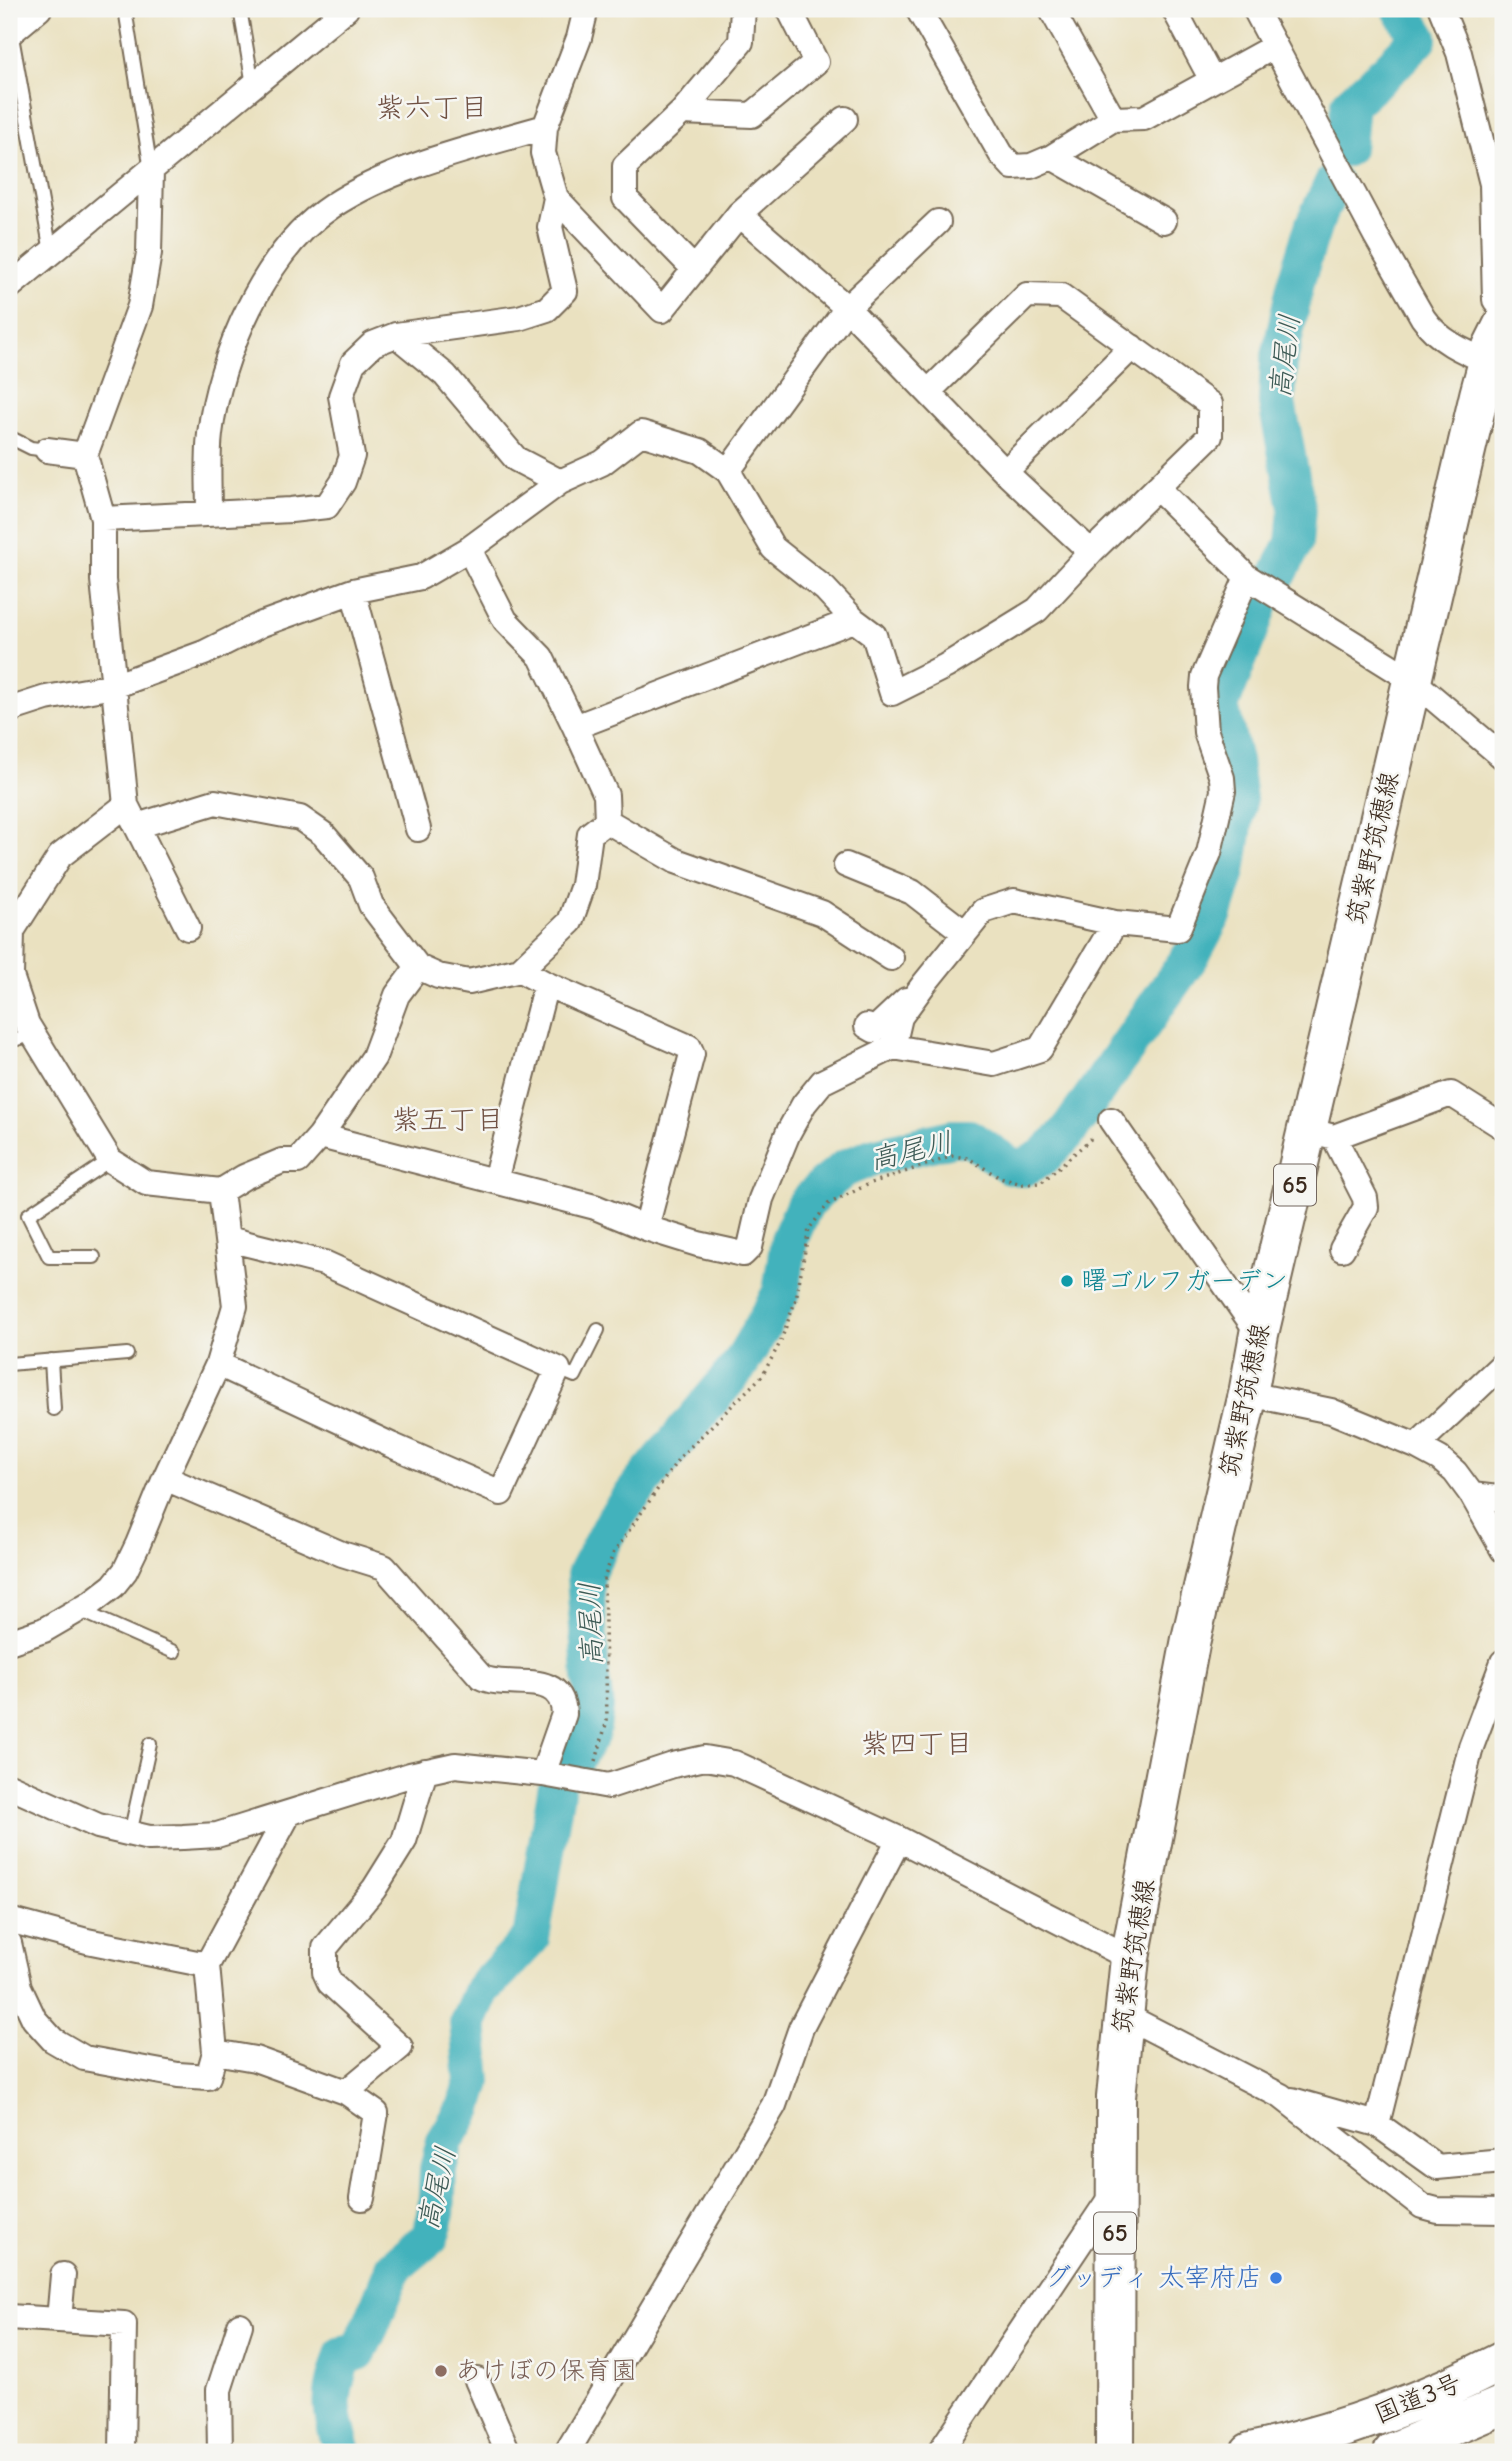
<svg xmlns="http://www.w3.org/2000/svg" width="1512" height="2461" viewBox="0 0 1512 2461" font-family="'Comic Neue','Klee One',sans-serif">
	<style>
		.lines { fill: none; stroke-linecap: round; stroke-linejoin: round }
		.river { stroke: #42b2bc; stroke-width: 38 }
		.service-casing { stroke: #786a57; stroke-width: 16 }
		.minor-casing { stroke: #786a57; stroke-width: 28 }
		.primary-casing { stroke: #786a57; stroke-width: 42 }
		.trunk-casing { stroke: #786a57; stroke-width: 42 }
		.path { stroke: #786a57; stroke-width: 3.5; stroke-dasharray: 2 5; stroke-linecap: butt }
		.service { stroke: #fff; stroke-width: 12 }
		.minor { stroke: #fff; stroke-width: 24 }
		.primary { stroke: #fff; stroke-width: 38 }
		.trunk { stroke: #fff; stroke-width: 38 }
		.culture-dot { fill: #0f9aa8; stroke: #f6f6f2; stroke-width: 2.5 }
		.shop-dot { fill: #3f7fe0; stroke: #f6f6f2; stroke-width: 2.5 }
		.education-dot { fill: #8d6e63; stroke: #f6f6f2; stroke-width: 2.5 }
		.labels { text-anchor: middle; dominant-baseline: central; stroke-width: 5; stroke-linejoin: round; paint-order: stroke }
		.shield { fill: #f6f6f2; stroke: #73675e; stroke-width: 2 }
		.shield-label { font-size: 24px; font-weight: bold; fill: #3b2a1e }
		.street-label { font-size: 26px; fill: #3b2a1e; stroke: #f6f6f2 }
		.culture-label { font-size: 26px; fill: #0d838f; stroke: #f6f6f2; text-anchor: start }
		.shop-label { font-size: 26px; fill: #366cbe; stroke: #f6f6f2; text-anchor: end }
		.education-label { font-size: 26px; fill: #785e54; stroke: #f6f6f2; text-anchor: start }
		.neighbourhood-label { font-size: 28px; fill: #705143; stroke: #f6f6f2 }
		.water-label { font-size: 28px; font-style: italic; fill: #3d5a55; stroke: #f6f6f2 }
	</style>
	<rect width="100%" height="100%" fill="#f6f6f2"/>
	<filter id="ink" filterUnits="userSpaceOnUse"><feTurbulence type="fractalNoise" baseFrequency=".0143" numOctaves="2"/><feDisplacementMap in="SourceGraphic" scale="14" xChannelSelector="R" yChannelSelector="G"/><feConvolveMatrix kernelMatrix="1 2 1 2 8 2 1 2 1" color-interpolation-filters="sRGB"/></filter>
	<filter id="wash" filterUnits="userSpaceOnUse"><feTurbulence type="fractalNoise" baseFrequency=".00686" numOctaves="4" result="noise"/><feDisplacementMap in="SourceGraphic" scale="28" xChannelSelector="R" yChannelSelector="G"/><feGaussianBlur stdDeviation="1.57" result="paint"/><feColorMatrix in="noise" values="0 0 0 0 0 0 0 0 0 0 0 0 0 0 0 0 0 1.4 0 .05"/><feComposite in="paint" operator="in"/></filter>
	<g filter="url(#wash)">
		<rect width="100%" height="100%" fill="#eae1c0"/>
		<g class="lines">
			<!-- river -->
			<path class="river" d="M1346,148L1350,104L1390,68L1419,38L1401,9
				M1279,573L1294,543L1297,508L1277,403L1279,361L1297,278L1314,224L1333,183
				M569,1770L591,1733L595,1707L591,1678L585,1575L613,1521L640,1485L739,1366L761,1329L781,1292L789,1240L804,1206L823,1186L844,1169L872,1157L952,1138H969L1009,1165L1023,1168L1043,1157L1067,1133L1192,954L1214,913L1227,871L1238,800L1233,761L1220,706L1259,607
				M343,2452C329,2407 329,2400 343,2355L358,2352L371,2325L394,2267L430,2237L436,2216L438,2169L445,2141L465,2108L473,2082L468,2022L482,1990L531,1938L556,1791"/>
		</g>
	</g>
	<g filter="url(#ink)">
		<g class="lines">
			<defs>
				<path id="service" d="M125,9L151,170
					M240,9L253,85
					M11,31L51,252
					M9,437L31,448L47,450
					M9,1041L33,1035
					M94,1257H49L28,1215L110,1160
					M51,1360L54,1409
					M9,1364L127,1354
					M558,1369L575,1376L598,1330
					M79,1610L174,1652
					M130,1834L150,1744"/>
				<path id="minor" d="M586,9L579,38L545,127L543,153L556,198L662,310L739,214L845,119
					M918,9L1001,154L1013,167L1031,166L1052,157L1113,119L1144,118L1275,46
					M1051,9L1113,119
					M1174,9L1212,80
					M1255,9L1376,236L1423,318C1439,341 1462,351 1487,361
					M1441,9L1459,53L1492,184L1495,300L1503,310
					M9,34L39,9
					M682,112L752,115L816,62L789,9
					M1052,157L1164,221
					M151,171L149,253L140,306L85,455L103,519V580L126,805L188,928
					M739,214L847,308L1005,472L1091,552
					M693,268L625,198V166L682,112L741,42L743,9
					M9,287L346,9
					M396,335L445,375L516,459L560,482
					M47,450L85,455
					M728,471L847,308L938,222
					M1005,472L1132,347
					M1157,488L1247,577L1412,680L1503,757
					M209,514C209,488 207,460 210,434C219,357 265,250 332,206C395,165 473,148 545,127
					M103,519L291,510L327,506L343,482L352,456L341,396L353,363L373,344L396,335L519,318L547,309L565,291L550,227L556,198
					M469,549L505,620L541,657L575,727
					M353,591L418,829
					M9,710L46,698L114,686L204,653L262,624L353,591L421,577L469,549L560,482L602,463L641,433L700,451L728,471L773,548L825,589L854,620L874,635L892,693L946,666L1037,610L1091,552L1210,436V404L1061,296L1027,295L929,391
					M126,805L60,856L12,931L11,976L27,1024L110,1160L146,1183L221,1191L244,1177L282,1161H298L320,1136L374,1057L397,995L418,967
					M607,821L606,795L575,727L854,620
					M607,821L676,861L822,913L891,958
					M137,826L215,802L300,818L323,834L361,878L371,905L418,967L438,976L469,982L520,970L570,922L583,885L590,834L607,821
					M846,865L912,892L965,933
					M520,970L546,984L689,1047L692,1054L646,1228
					M867,1026L874,1030L906,1000
					M893,1047L900,1017L924,984L983,911L1014,901L1115,923L1178,929L1209,853L1223,791L1222,778L1206,732L1203,687L1204,676L1247,577
					M1111,1120L1259,1334
					M1308,1130L1334,1137L1451,1094L1503,1127
					M320,1136L595,1207L646,1228L698,1244L743,1254L750,1247L761,1199L788,1133L804,1104L822,1082L893,1047L994,1064L1040,1049L1115,923
					M1334,1137L1365,1198L1366,1207L1342,1249
					M495,1181L546,984
					M218,1364L391,1445L501,1493L558,1369L324,1263L228,1239
					M1248,1394L1331,1411L1416,1446L1440,1459L1455,1472L1472,1495L1503,1550
					M1416,1446L1503,1364
					M165,1478L342,1554L384,1567L481,1677C507,1691 562,1667 564,1714L543,1774
					M1472,1495L1498,1498L1503,1495
					M9,1642L44,1630L92,1602L113,1586L125,1571L138,1544L165,1478L218,1364L235,1306L221,1191
					M9,1786L98,1826L149,1838L183,1837L217,1835L410,1775L455,1765L543,1774L609,1786L673,1765L705,1758L734,1763L899,1839L1130,1958
					M9,1920L87,1941L207,1965
					M9,1943L19,1987L34,2019L53,2040L84,2058L178,2075L208,2077L215,2052L207,1965L289,1813
					M1122,2014L1281,2096L1422,2206L1437,2210L1503,2211
					M215,2052L255,2059L346,2092L376,2113L362,2198
					M346,2092L400,2047L330,1983L325,1972V1948L374,1889L404,1841L425,1771
					M1292,2100L1377,2124L1437,2167L1503,2161
					M1377,2124L1471,1747L1503,1662
					M9,2317L124,2324L122,2452
					M59,2320L63,2275
					M477,2380L508,2452
					M220,2452L219,2390L240,2325
					M567,2452L774,2105L801,2028L899,1839
					M940,2452L1114,2192"/>
				<path id="primary" d="M1115,2452L1116,2097L1130,1958L1191,1639L1248,1394L1259,1334L1479,395L1492,347L1503,325"/>
				<path id="trunk" d="M1250,2452C1338,2433 1423,2402 1503,2361
					M1393,2452L1503,2405"/>
			</defs>
			<!-- service casing -->
			<use href="#service" class="service-casing"/>
			<!-- minor casing -->
			<use href="#minor" class="minor-casing"/>
			<!-- primary casing -->
			<use href="#primary" class="primary-casing"/>
			<!-- trunk casing -->
			<use href="#trunk" class="trunk-casing"/>
			<!-- path -->
			<path class="path" d="M596,1761L607,1720L604,1578L613,1554L679,1458L762,1376L780,1343L796,1299L809,1229L828,1204L871,1183L953,1156L968,1158L1000,1178L1022,1184L1041,1183L1094,1136"/>
			<!-- service -->
			<use href="#service" class="service"/>
			<!-- minor -->
			<use href="#minor" class="minor"/>
			<!-- primary -->
			<use href="#primary" class="primary"/>
			<!-- trunk -->
			<use href="#trunk" class="trunk"/>
		</g>
	</g>
	<!-- markers -->
	<circle class="culture-dot" cx="1067" cy="1281" r="7"/>
	<circle class="shop-dot" cx="1276" cy="2278" r="7"/>
	<circle class="education-dot" cx="441" cy="2371" r="7"/>
	<g class="labels">
		<!-- shield labels -->
		<g class="shield">
			<rect x="1274" y="1164.5" width="42" height="41" rx="5"/>
			<rect x="1094" y="2212.5" width="42" height="41" rx="5"/>
		</g>
		<g class="shield-label">
			<text x="1295" y="1185">65</text>
			<text x="1115" y="2233">65</text>
		</g>
		<!-- street labels -->
		<g class="street-label">
			<text transform="translate(1373 848) rotate(-77)">筑紫野筑穂線</text>
			<text transform="translate(1245 1400) rotate(-78)">筑紫野筑穂線</text>
			<text transform="translate(1134 1956) rotate(-81)">筑紫野筑穂線</text>
			<text transform="translate(1418 2399) rotate(-22)">国道3号</text>
		</g>
		<!-- culture labels -->
		<g class="culture-label">
			<text x="1081" y="1281">曙ゴルフガーデン</text>
		</g>
		<!-- shop labels -->
		<g class="shop-label">
			<text x="1262" y="2278">グッディ 太宰府店</text>
		</g>
		<!-- education labels -->
		<g class="education-label">
			<text x="455" y="2371">あけぼの保育園</text>
		</g>
		<!-- neighbourhood labels -->
		<g class="neighbourhood-label">
			<text x="432" y="108">紫六丁目</text>
			<text x="448" y="1120">紫五丁目</text>
			<text x="917" y="1744">紫四丁目</text>
		</g>
		<!-- water labels -->
		<g class="water-label">
			<text transform="translate(1285 356) rotate(-83)">高尾川</text>
			<text transform="translate(911 1151) rotate(-13)">高尾川</text>
			<text transform="translate(591 1624) rotate(-92)">高尾川</text>
			<text transform="translate(437 2188) rotate(-77)">高尾川</text>
		</g>
	</g>
	<!-- margin -->
	<rect width="1512" height="2461" fill="none" stroke="#f6f6f2" stroke-width="35"/>
</svg>
